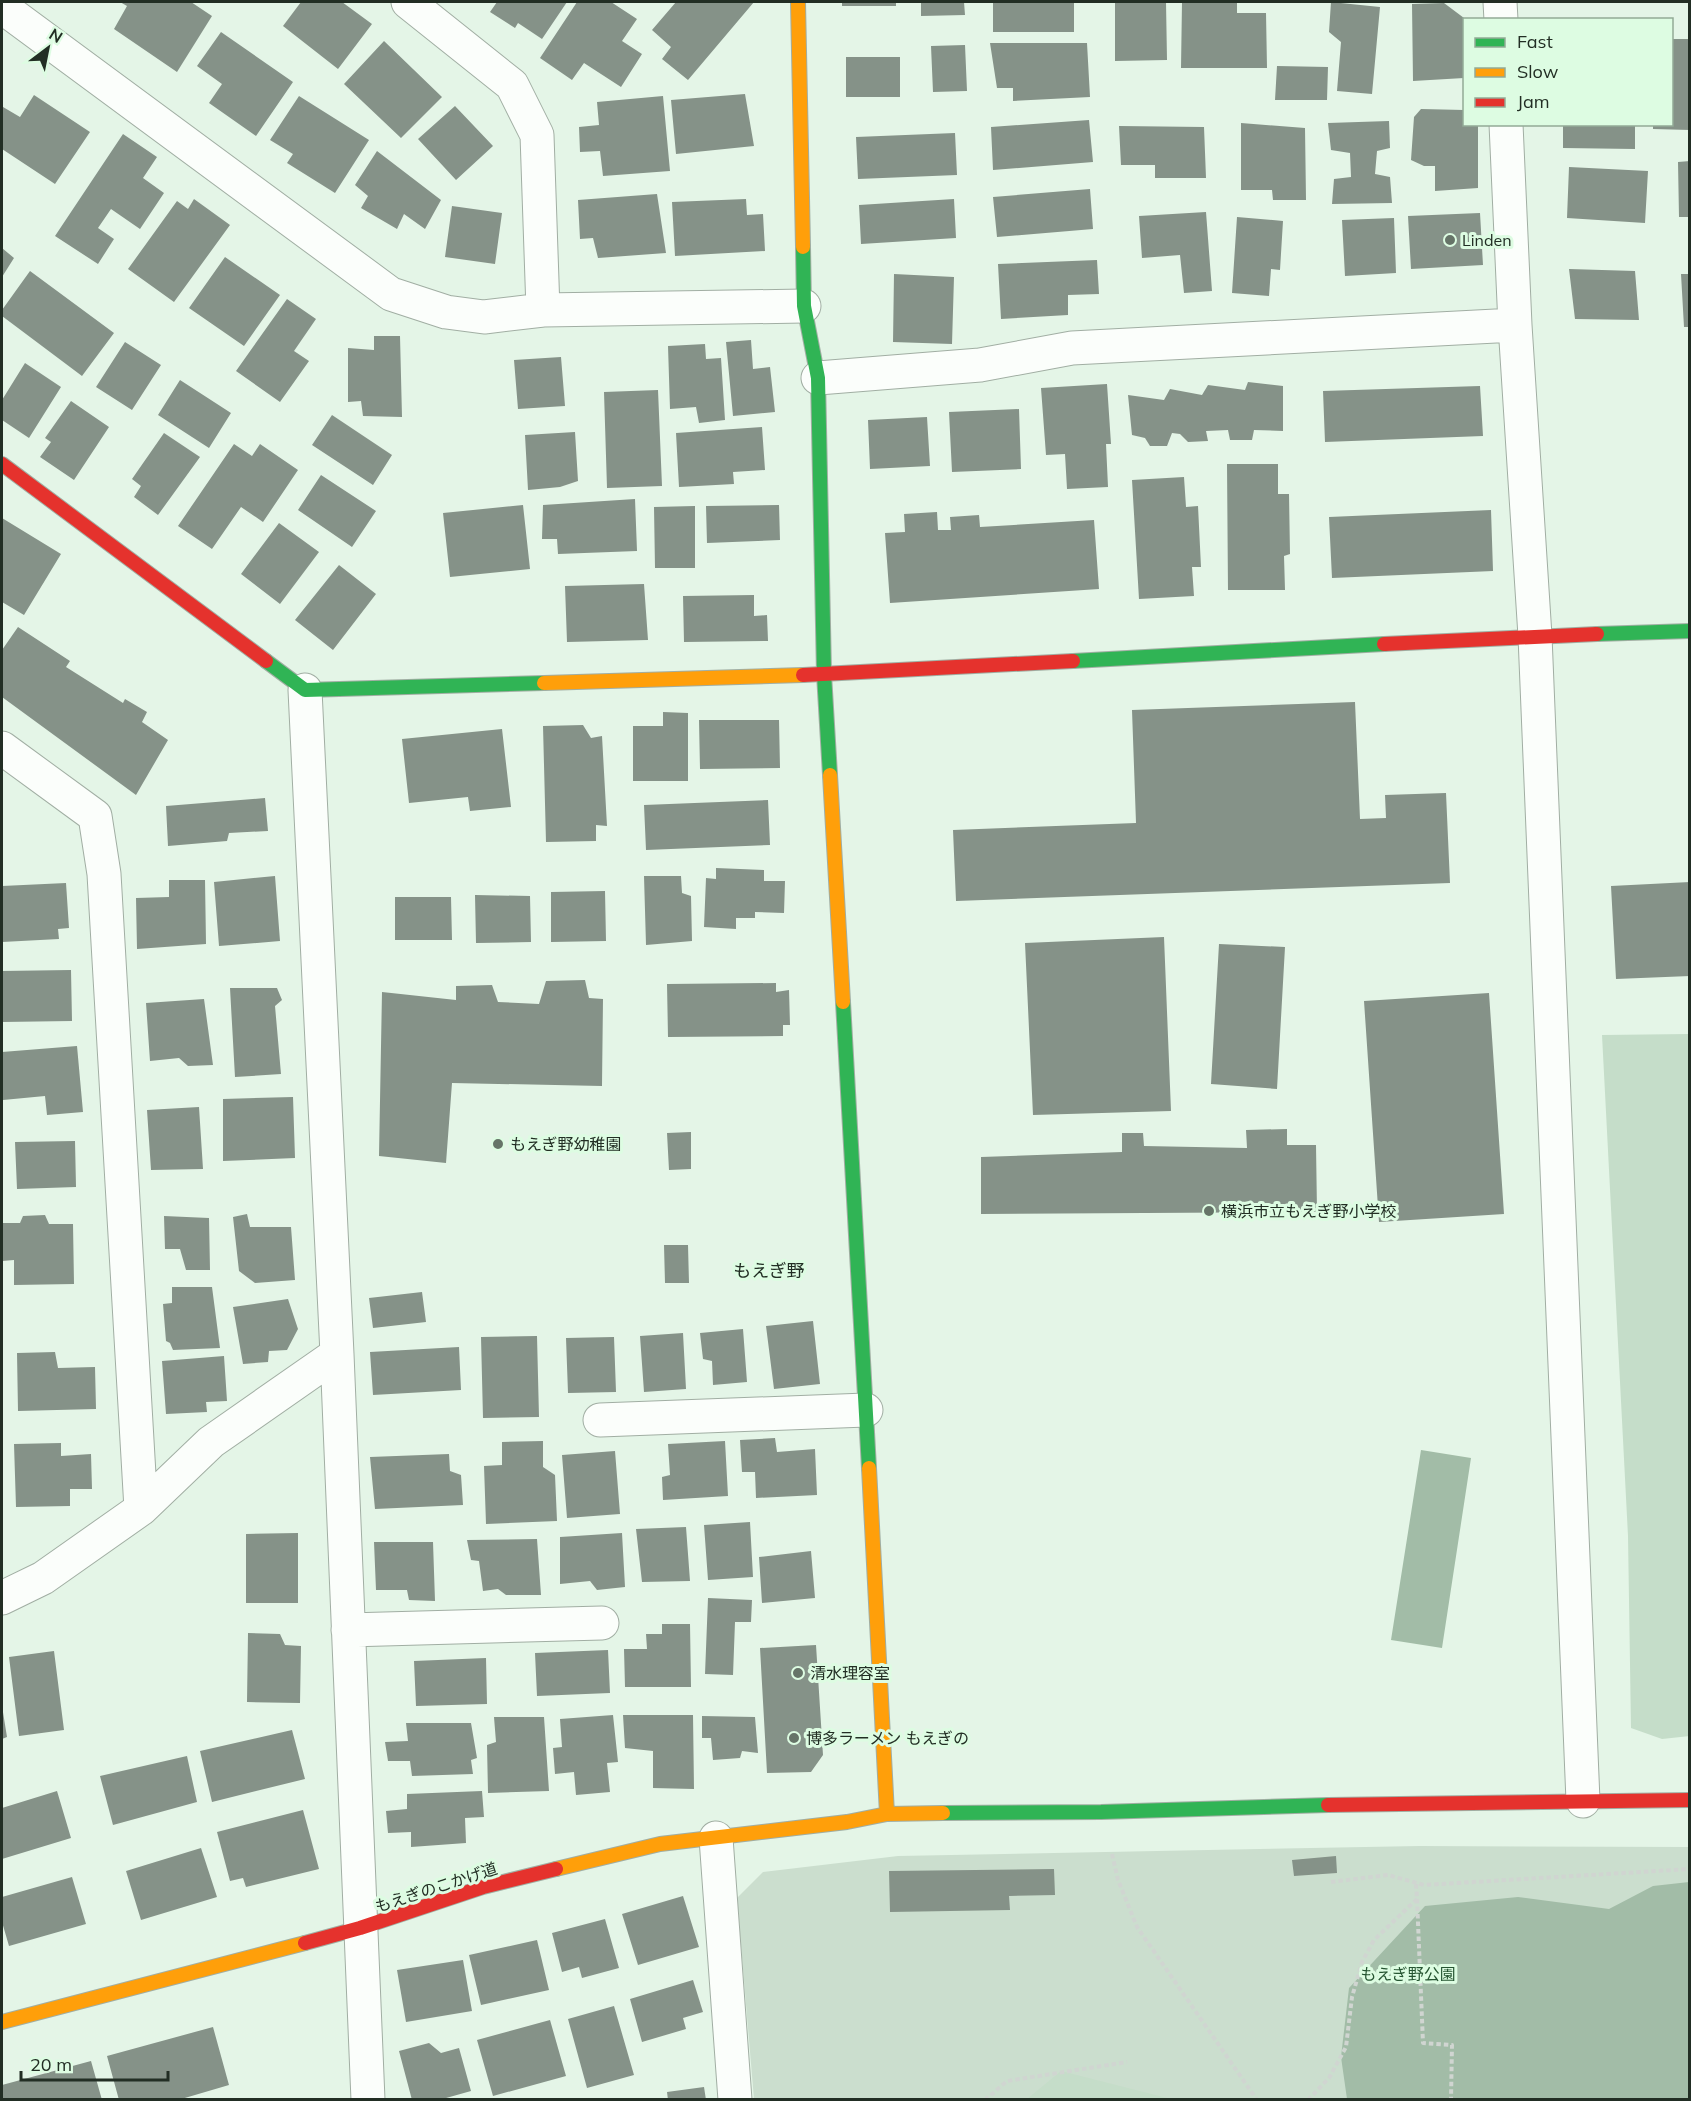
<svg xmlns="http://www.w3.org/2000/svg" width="1691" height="2101" viewBox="0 0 1691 2101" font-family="Mulish,'Noto Sans JP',sans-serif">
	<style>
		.green { fill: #cbdece }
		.forest { fill: #c5ddc9 }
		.water { fill: #a2bca7 }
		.building { fill: #859288 }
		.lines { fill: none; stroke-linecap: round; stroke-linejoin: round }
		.street-casing { stroke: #a1aea3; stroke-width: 35 }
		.fast-casing { stroke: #a1aea3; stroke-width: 16 }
		.slow-casing { stroke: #a1aea3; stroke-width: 16 }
		.jam-casing { stroke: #a1aea3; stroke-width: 16 }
		.path { stroke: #d0d5d1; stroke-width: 4; stroke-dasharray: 4.5 3; stroke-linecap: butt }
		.street { stroke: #fbfefb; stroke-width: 33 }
		.fast { stroke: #30b455; stroke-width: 14 }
		.slow { stroke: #ff9f0a; stroke-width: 14 }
		.jam { stroke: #e5322d; stroke-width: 14 }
		.poi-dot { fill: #667468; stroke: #ddfce2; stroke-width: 2 }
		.labels { text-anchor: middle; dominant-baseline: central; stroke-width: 6; stroke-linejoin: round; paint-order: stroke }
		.poi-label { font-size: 16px; fill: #222e24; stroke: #ddfce2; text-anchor: start }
		.street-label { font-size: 16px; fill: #222e24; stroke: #ddfce2 }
		.park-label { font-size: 16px; fill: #255431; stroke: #ddfce2 }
		.neighbourhood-label { font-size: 18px; fill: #222e24; stroke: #ddfce2 }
	</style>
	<rect width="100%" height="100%" fill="#e4f5e7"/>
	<!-- green -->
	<path class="green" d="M1420,1846L1689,1847V2099H754L737,1898L763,1872L898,1856Z"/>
	<!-- forest -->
	<path class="forest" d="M1689,1034L1690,1736L1662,1739L1631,1728L1628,1536L1602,1035Z
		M1061,2071L1171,2099H1027Z"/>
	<!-- water -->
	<path class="water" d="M1421,1450L1471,1458L1442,1648L1391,1640Z
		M1689,1882V2099H1347L1341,2057L1349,1988L1425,1906L1518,1897L1609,1909L1653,1886Z"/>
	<!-- building -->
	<path class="building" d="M120,2H191L212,16L177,72L114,29L127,6Z
		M301,2H342L372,24L338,69L283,26Z
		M497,2H567L542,39L518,23L515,28L490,12Z
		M577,2H611L637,19L622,41L642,54L621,87L584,63L572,80L540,58Z
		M676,2H754L688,80L662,59L671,47L652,30Z
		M842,2H896V6H842Z
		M921,2H964L965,15L921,16Z
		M993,2H1074V32H993Z
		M1115,2H1166L1167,60L1115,61Z
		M1182,2H1237V13H1266L1267,68H1181Z
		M1331,2L1380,7L1372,94L1337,91L1341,42L1329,32Z
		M1444,3L1464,18V78L1413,81L1412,4Z
		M221,32L293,82L256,136L209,103L222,84L197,66Z
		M1672,39H1690V130L1653,129V124H1672Z
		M384,41L442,97L401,138L344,84Z
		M990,43H1087L1090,97L1013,101V88H997Z
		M965,45L967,91L933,92L931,46Z
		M846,57H900V97H846Z
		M1277,66L1328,67L1327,100H1275Z
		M745,94L754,146L676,154L671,100Z
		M34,95L90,132L55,184L2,149V110L3,107L20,117Z
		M299,96L369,140L335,193L287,163L293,154L270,140Z
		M663,96L670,171L603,176L600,151L580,152L579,127L599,125L597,102Z
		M455,106L493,146L456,180L418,139Z
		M1421,109L1464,110V124H1478V188L1435,191V166H1424L1411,160L1414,117Z
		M1089,120L1093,162L993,170L991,127Z
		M1389,121L1390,148L1377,151L1375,174L1390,177L1392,203L1332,204L1334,179L1351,177L1350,153L1331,150L1328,123Z
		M1241,123L1305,128L1306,200H1273L1272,190H1241Z
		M1563,124H1635V149L1563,148Z
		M1119,126L1204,127L1206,178H1155V165H1121Z
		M955,133L957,175L858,179L856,137Z
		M123,134L157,157L143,178L164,193L140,229L111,209L98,228L114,239L98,264L55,236Z
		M377,151L441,200L425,229L404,214L397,229L361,208L368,196L355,185Z
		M1690,161V217H1679L1678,162Z
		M1569,167L1648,171L1645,223L1567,218Z
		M1090,189L1093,229L997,237L993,197Z
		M657,194L666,253L598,258L593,238L580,239L578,200Z
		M194,199L230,225L174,302L128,269L177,201L188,209Z
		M746,199L747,215L763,214L765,251L675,256L672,202Z
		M954,199L956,238L861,244L859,205Z
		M452,206L502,213L495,264L445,257Z
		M1206,212L1212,291L1184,293L1180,255L1142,258L1139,216Z
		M1480,213L1483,265L1411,269L1408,216Z
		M1237,217L1283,221L1280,270L1271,269L1269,296L1232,293Z
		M1394,218L1396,273L1345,276L1342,220Z
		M2,248L14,258L2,277Z
		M225,257L280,295L244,346L189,308Z
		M1097,260L1099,294L1068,295V315L1001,319L998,264Z
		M1569,269L1635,271L1639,320L1575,319Z
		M30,271L114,333L82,376L2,316V310Z
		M894,274L954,277L952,344L893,342Z
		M1681,274H1690V327H1684Z
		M287,299L316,319L294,351L309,361L280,402L236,371Z
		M374,336H400L402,417L363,416L361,401L348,402V348L374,350Z
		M751,340L753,369L770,367L775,412L733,416L726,342Z
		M125,342L161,365L132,410L96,387Z
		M705,344L706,359L721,358L725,420L699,423L696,407L670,409L668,346Z
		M561,357L565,406L518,409L514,360Z
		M25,363L61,387L29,438L2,420V400Z
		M180,380L231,413L209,448L158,415Z
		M1248,382L1283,386V431L1254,430L1252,440H1230L1228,430L1206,431L1208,441L1188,442L1180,434L1172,433L1167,446H1150L1145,438L1132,435L1128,395L1164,400L1170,389L1202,395L1208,385L1245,390Z
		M1107,384L1111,444H1106L1108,487L1067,489L1065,454L1046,455L1041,388Z
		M1480,386L1483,436L1325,442L1323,391Z
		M658,390L662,486L607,488L604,392Z
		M71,401L109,427L74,480L40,457L51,442L45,438Z
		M1019,409L1021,469L952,472L949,412Z
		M332,415L392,455L373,485L312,445Z
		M927,417L930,466L870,469L868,420Z
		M762,427L765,470L733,472L734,484L679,487L676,433Z
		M575,432L578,481L560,487L528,490L525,435Z
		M164,433L200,457L158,515L134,497L141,486L132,479Z
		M234,444L252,456L260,444L298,470L263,522L241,507L212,549L178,526Z
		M1227,464H1278V494H1289L1290,554L1284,556L1285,590H1228Z
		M321,475L376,511L352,547L298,510Z
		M1184,477L1186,507L1198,506L1201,567H1192L1194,596L1139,599L1132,480Z
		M635,499L637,551L558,554L557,539H542L543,505Z
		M523,505L530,569L450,577L443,513Z
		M779,505L780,540L707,543L706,506Z
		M695,506V568H655L654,507Z
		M1491,510L1493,571L1332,578L1329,517Z
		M937,512L938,530H951L950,517L979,515L980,527L1094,520L1099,589L890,603L885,533L905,532L904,514Z
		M2,518L61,554L24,615L2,602Z
		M279,523L319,552L280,604L241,574Z
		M339,565L376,594L333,650L295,620Z
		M644,584L648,640L567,642L565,586Z
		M754,595V616L767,615L768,641L684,642L683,596Z
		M18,627L70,661L66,667L123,703L125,699L147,712L142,722L168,740L136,795L2,697V650Z
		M1355,702L1360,819L1386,818L1385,795L1446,793L1450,883L956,901L953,830L1136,823L1132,710Z
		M663,712L688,713V781H633V726H663Z
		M699,720H779L780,768L700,769Z
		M583,725L591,738L602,736L607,826L596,825V841L546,842L543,726Z
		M502,729L511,807L470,811L468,797L409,803L402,739Z
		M265,798L268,831L229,833L227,841L168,846L166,806Z
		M768,800L770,845L646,850L644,805Z
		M716,868L764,870V881H785L784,913L755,912V918H736V929L704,927L706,878L716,879Z
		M275,876L280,941L219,946L214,882Z
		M644,876H681L682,893L691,896L692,941L646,945Z
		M169,880H205L206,944L137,949L136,898L169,897Z
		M1690,882V976L1616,979L1611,886Z
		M66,883L69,928L58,929L59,939L2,942V886Z
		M605,891L606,941L551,942V892Z
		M475,895L530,896L531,942L476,943Z
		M395,897H451L452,940H395Z
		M1164,937L1171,1111L1033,1115L1025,943Z
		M1219,944L1285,947L1277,1089L1211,1084Z
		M71,970L72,1021L2,1022V971Z
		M585,980L589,998L603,999L602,1086L452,1083L446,1163L379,1156L382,992L456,1000V986L492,985L498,1002L539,1004L546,981Z
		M776,983V992L789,990L790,1025H783V1036L668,1037L667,984Z
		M230,988H277L282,1000L275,1006L281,1074L235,1077Z
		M1489,993L1504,1214L1379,1222L1364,1001Z
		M204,999L213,1065L188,1066L179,1058L150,1061L146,1003Z
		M77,1046L83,1112L47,1115L45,1096L3,1100L2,1052Z
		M293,1097L295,1158L223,1161V1099Z
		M199,1107L203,1169L151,1170L147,1110Z
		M1287,1129V1145H1316L1317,1212L981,1214V1157L1122,1152V1133H1143L1144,1146L1247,1148L1246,1130Z
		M691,1132V1169L669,1170L667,1133Z
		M75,1141L76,1187L17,1189L15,1142Z
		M247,1214L250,1227H291L295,1280L255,1283L239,1271L233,1217Z
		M45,1215L49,1224H73L74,1284L14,1285V1260L2,1261V1223H20L23,1216Z
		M164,1216L209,1218L210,1270H186L180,1249H165Z
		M664,1245H688L689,1283H665Z
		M172,1287H212L220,1348L173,1350L170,1343L166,1341L163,1304L172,1303Z
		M422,1292L426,1322L373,1328L369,1298Z
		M288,1299L298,1329L287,1350L269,1351L268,1362L243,1364L233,1307Z
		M813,1321L820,1384L774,1389L766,1326Z
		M743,1329L747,1382L713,1385L712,1361L703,1359L700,1333Z
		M683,1333L686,1389L644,1392L640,1336Z
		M537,1336L539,1417L483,1418L481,1337Z
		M614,1337L616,1392L568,1393L566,1338Z
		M459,1347L461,1390L373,1395L370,1352Z
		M55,1352L58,1368L95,1367L96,1409L18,1411L17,1353Z
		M224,1356L227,1401L206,1402L207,1412L166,1414L162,1361Z
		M775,1438L777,1452L815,1449L817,1495L756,1498L755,1472H742L740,1440Z
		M543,1441V1467L555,1475L557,1521L486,1524L484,1466L502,1465V1442Z
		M725,1441L728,1496L663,1500L662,1477L670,1475L668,1444Z
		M61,1443V1456L91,1454L92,1489H70V1506L16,1507L14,1444Z
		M615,1451L620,1514L567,1518L562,1455Z
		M449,1454L450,1471L461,1475L463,1505L375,1509L370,1457Z
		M750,1522L753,1577L708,1580L704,1525Z
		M686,1527L690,1581L642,1582L636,1529Z
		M298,1533V1603H246V1534Z
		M622,1533L625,1587L597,1590L590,1581L560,1584V1537Z
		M537,1539L541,1595H506L498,1589L483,1591L479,1561L471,1560L467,1540Z
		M374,1542H433L435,1601L409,1600L407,1590H376Z
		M811,1551L815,1598L762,1603L759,1557Z
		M708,1598L752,1600L751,1622H735L733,1675L705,1674Z
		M662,1624H690L691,1687H625L624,1649H647L646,1634H662Z
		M248,1633L280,1634L285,1645L301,1646L300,1703L247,1702Z
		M816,1645L823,1755L811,1772L767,1773L760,1648Z
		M608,1650L610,1693L537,1696L535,1653Z
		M54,1651L64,1730L19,1736L9,1657Z
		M486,1658L487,1704L416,1706L414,1661Z
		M2,1706L7,1737L2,1739Z
		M613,1715L618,1762L607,1763L610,1792L576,1795L574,1772L555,1774L553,1748L562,1747L560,1719Z
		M623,1715H693L694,1789L653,1788V1751L625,1748Z
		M702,1716L755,1717L758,1753L742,1751L740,1758L713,1760L711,1738H702Z
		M494,1717H544L549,1791L488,1793L487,1745L496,1742Z
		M406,1723H471L477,1758L471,1760L473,1774L412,1776L410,1761H388L385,1742L408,1741Z
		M292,1730L305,1779L212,1802L200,1751Z
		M187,1756L197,1802L113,1825L100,1776Z
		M57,1791L71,1838L2,1859V1808Z
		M482,1791L484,1817L465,1818L466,1843L411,1847V1832L388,1833L386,1811L407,1809V1794Z
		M303,1810L319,1869L246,1887L243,1878L230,1881L217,1832Z
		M201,1848L217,1897L141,1920L126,1871Z
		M1336,1856L1337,1873L1294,1876L1292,1860Z
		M1054,1869L1055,1895L1009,1896L1010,1910L890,1912L889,1871Z
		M72,1877L86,1924L9,1946L2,1922V1897Z
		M683,1896L699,1947L638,1965L622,1914Z
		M605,1919L619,1968L582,1978L579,1967L562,1972L552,1933Z
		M537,1940L549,1990L481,2005L469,1955Z
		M463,1960L472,2011L406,2022L397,1970Z
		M693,1980L703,2012L683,2018L686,2029L642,2042L630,1999Z
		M614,2006L634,2075L587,2088L568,2019Z
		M550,2020L566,2076L493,2096L477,2040Z
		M213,2027L229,2085L178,2100H119L107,2056Z
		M429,2043L441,2053L459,2048L471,2091L439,2100H412L399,2051Z
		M91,2061L102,2100H2V2085Z
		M704,2087L706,2100H668L667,2092Z"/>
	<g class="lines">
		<defs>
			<path id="street" d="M408,2L512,85L537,135L543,310
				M1500,2L1501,20
				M2,7L391,294L446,312L484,317L543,310L804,306
				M1506,124L1515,325L1535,636L1583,1801
				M818,378L980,365L1072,348L1515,325
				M305,690L337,1354L368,2100
				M2,748L95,816L104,874L141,1509
				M600,1420L866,1410
				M2,1598L43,1578L141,1509L211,1442L337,1354
				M348,1630L602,1623
				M716,1838L735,2100"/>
			<path id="fast" d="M803,247L804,306L818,378L824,674L830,775
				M1597,634L1690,631
				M266,661L305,690L544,683
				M1073,661L1384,644
				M843,1002L869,1468
				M943,1813L1101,1812L1328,1805"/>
			<path id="slow" d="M798,2L803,247
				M544,683L803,675
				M830,775L843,1002
				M869,1468L887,1814
				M556,1869L660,1844L847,1822L887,1814L943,1813
				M2,2022L305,1943"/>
			<path id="jam" d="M2,464L266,661
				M1384,644L1597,634
				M803,675L1073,661
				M1328,1805L1690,1800
				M305,1943L360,1928L483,1887L556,1869"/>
		</defs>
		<!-- street casing -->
		<use href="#street" class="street-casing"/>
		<!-- fast casing -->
		<use href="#fast" class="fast-casing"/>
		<!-- slow casing -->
		<use href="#slow" class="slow-casing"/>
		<!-- jam casing -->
		<use href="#jam" class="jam-casing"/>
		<!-- path -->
		<path class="path" d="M1112,1854L1118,1880L1137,1927L1257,2100
			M1331,1882L1388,1875L1424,1885L1690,1869
			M1417,1899L1423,2043L1452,2045L1451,2100
			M985,2100L1007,2081L1127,2062
			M1308,2100L1329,2078L1346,2047L1352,1997L1362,1962L1374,1940L1417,1899L1416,1883"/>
		<!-- street -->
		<use href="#street" class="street"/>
		<!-- fast -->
		<use href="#fast" class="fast"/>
		<!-- slow -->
		<use href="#slow" class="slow"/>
		<!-- jam -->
		<use href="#jam" class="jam"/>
	</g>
	<!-- markers -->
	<g class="poi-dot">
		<circle cx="1450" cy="240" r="6"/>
		<circle cx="498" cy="1144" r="6"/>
		<circle cx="1209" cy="1211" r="6"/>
		<circle cx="798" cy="1673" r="6"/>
		<circle cx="794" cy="1738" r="6"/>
	</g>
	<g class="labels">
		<!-- poi labels -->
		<g class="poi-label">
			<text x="1462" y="240">Linden</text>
			<text x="510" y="1144">もえぎ野幼稚園</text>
			<text x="1221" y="1211">横浜市立もえぎ野小学校</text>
			<text x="810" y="1673">清水理容室</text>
			<text x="806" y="1738">博多ラーメン もえぎの</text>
		</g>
		<!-- street labels -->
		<g class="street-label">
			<text transform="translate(436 1887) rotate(-18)">もえぎのこかげ道</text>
		</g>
		<!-- park labels -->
		<g class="park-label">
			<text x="1408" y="1974">もえぎ野公園</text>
		</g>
		<!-- neighbourhood labels -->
		<g class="neighbourhood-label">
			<text x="769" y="1270">もえぎ野</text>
		</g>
	</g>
	<!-- border -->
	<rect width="1691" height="2101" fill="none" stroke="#222e24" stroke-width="6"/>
	<!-- legend -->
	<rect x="1463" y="18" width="210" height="108" fill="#ddfce2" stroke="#92aa96" stroke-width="1.5"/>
	<rect x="1475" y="38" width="30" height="9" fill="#30b455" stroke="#92aa96" stroke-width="1.5"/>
	<text x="1517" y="48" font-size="18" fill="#222e24">Fast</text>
	<rect x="1475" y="68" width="30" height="9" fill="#ff9f0a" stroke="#92aa96" stroke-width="1.5"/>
	<text x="1517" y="78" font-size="18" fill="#222e24">Slow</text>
	<rect x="1475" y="98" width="30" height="9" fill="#e5322d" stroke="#92aa96" stroke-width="1.5"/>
	<text x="1517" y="108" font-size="18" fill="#222e24">Jam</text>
	<!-- north arrow -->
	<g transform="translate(48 48) rotate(32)" stroke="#ddfce2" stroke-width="4.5" paint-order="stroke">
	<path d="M0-4.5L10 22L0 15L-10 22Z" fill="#222e24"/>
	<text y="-9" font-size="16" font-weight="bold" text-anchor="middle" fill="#222e24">N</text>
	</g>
	<!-- scale -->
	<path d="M21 2071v9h147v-9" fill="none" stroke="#222e24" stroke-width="3"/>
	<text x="30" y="2071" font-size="18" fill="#222e24" stroke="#ddfce2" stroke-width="4.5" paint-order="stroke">20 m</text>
</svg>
